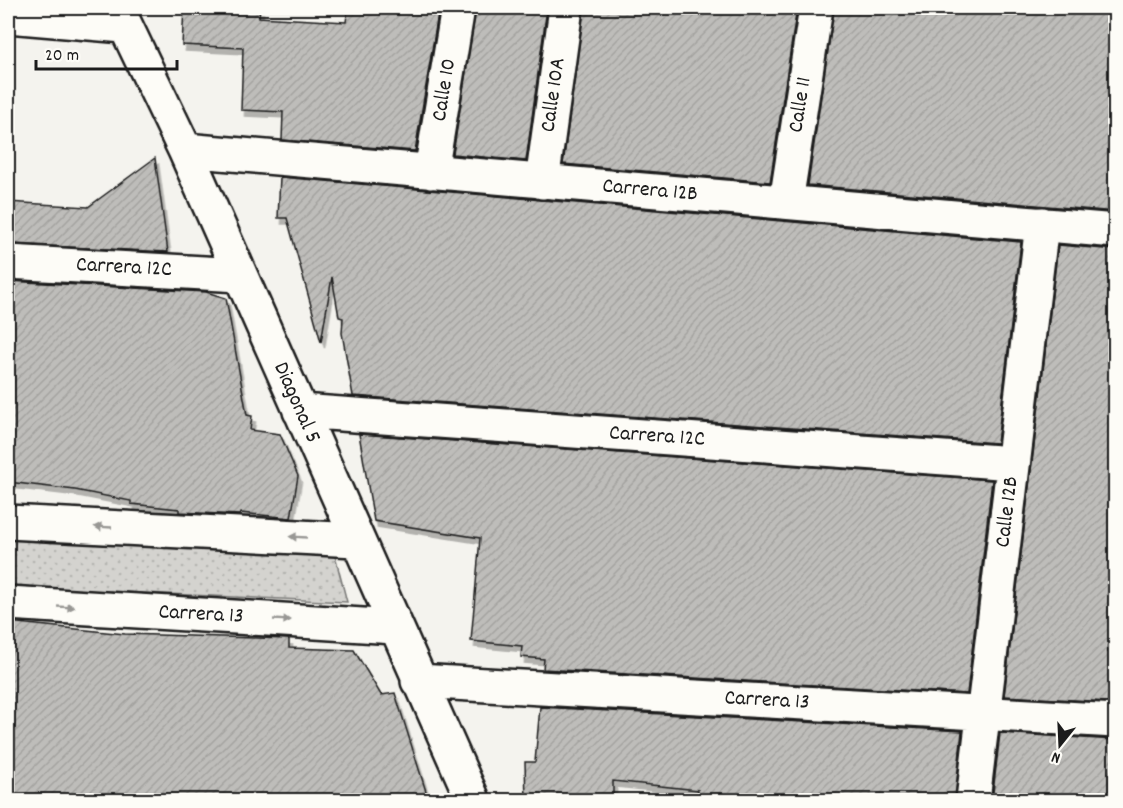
<svg xmlns="http://www.w3.org/2000/svg" width="1123" height="808" viewBox="0 0 1123 808" font-family="Dekko,sans-serif">
	<style>
		.grass { fill: url(#grass-dots); stroke: #787876; stroke-width: 1.5 }
		.building { fill: url(#building-hatch); stroke: #1c1c1c; stroke-width: 1.5; filter: url(#shadow) }
		.lines { fill: none; stroke-linecap: round; stroke-linejoin: round }
		.minor-casing { stroke: #1c1c1c; stroke-width: 38 }
		.minor { stroke: #fdfcf7; stroke-width: 33 }
		.oneway { fill: #989794 }
		.labels { text-anchor: middle; dominant-baseline: central; stroke-width: 4.5; stroke-linejoin: round; paint-order: stroke }
		.street-label { font-size: 22px; fill: #1c1c1c; stroke: #fdfcf7 }
	</style>
	<defs>
		<pattern id="grass-dots" width="8" height="8" patternUnits="userSpaceOnUse" patternTransform="scale(1.5)"><rect width="8" height="8" fill="#d4d3cf"/><path d="M2 2h.1M6 6h.1" fill="none" stroke="#b5b5b1" stroke-width="1.8" stroke-linecap="round"/></pattern>
		<pattern id="building-hatch" width="6" height="6" patternUnits="userSpaceOnUse" patternTransform="scale(1.5)"><rect width="6" height="6" fill="#bebdba"/><path d="M-1 1l2-2M0 6l6-6M5 7l2-2" fill="none" stroke="#a3a29f"/></pattern>
		<filter id="shadow"><feDropShadow dx="3.5" dy="6" stdDeviation="0" flood-color="#0004"/></filter>
	</defs>
	<rect width="100%" height="100%" fill="#f4f3ee"/>
	<filter id="ink" filterUnits="userSpaceOnUse"><feTurbulence type="fractalNoise" baseFrequency=".0167" numOctaves="2"/><feDisplacementMap in="SourceGraphic" scale="12" xChannelSelector="R" yChannelSelector="G"/><feConvolveMatrix kernelMatrix="1 2 1 2 8 2 1 2 1" color-interpolation-filters="sRGB"/></filter>
	<g filter="url(#ink)">
		<!-- grass -->
		<path class="grass" d="M8,537L335,556L347,602L8,587Z"/>
		<!-- building -->
		<path class="building" d="M184,8H260L259,17L346,22L348,8H439L415,151L282,140L283,112L241,110L243,48L182,45Z
			M476,8H547L526,161L453,154Z
			M584,8H797L770,182L563,164Z
			M834,8H1116V212L808,185Z
			M155,158L168,252L8,244V202L88,207Z
			M280,177L1021,242L997,443L353,396L342,333L343,318L339,317L332,277L321,342L287,218H278Z
			M1058,245L1116,250V579L1108,652H1113L1108,702L1004,696Z
			M8,281L206,292L226,298L247,415L252,416L250,430L280,434L298,476L291,518L241,513L240,515L179,512V509L131,504V501L75,490L8,482Z
			M359,434L992,480L967,694L543,669L544,659L521,657L522,646L471,641L480,538L374,521Z
			M8,622L125,634L289,639V648L354,650L381,695L395,693L429,801H8Z
			M540,707L962,731L955,801H697L698,790L613,781V801H526L525,762H535Z
			M1000,733L1116,740V801H992Z"/>
		<g class="lines">
			<defs>
				<path id="minor" d="M117,8L185,150L473,800
					M8,16L124,26
					M185,150L1116,231
					M431,172L458,8
					M542,182L566,8
					M786,202L816,8
					M8,262L240,275
					M300,411L1013,463
					M8,522L356,540
					M8,603L395,627
					M418,681L1116,721
					M973,800L1042,224"/>
			</defs>
			<!-- minor casing -->
			<use href="#minor" class="minor-casing"/>
			<!-- minor -->
			<use href="#minor" class="minor"/>
		</g>
		<!-- one-way arrows -->
		<defs><path id="oneway-solid" d="M-6-.8H1V-3.2L6.5 0L1 3.2V.8H-6Z" transform="scale(1.5)"/></defs>
		<g class="oneway">
			<use href="#oneway-solid" transform="translate(103 527) rotate(-177)"/>
			<use href="#oneway-solid" transform="translate(298 537) rotate(-177)"/>
			<use href="#oneway-solid" transform="translate(66 607) rotate(3)"/>
			<use href="#oneway-solid" transform="translate(282 620) rotate(3)"/>
		</g>
	</g>
	<g class="labels">
		<!-- street labels -->
		<g class="street-label">
			<text transform="translate(445 90) rotate(-81)">Calle 10</text>
			<text transform="translate(554 95) rotate(-82)">Calle 10A</text>
			<text transform="translate(801 105) rotate(-81)">Calle 11</text>
			<text transform="translate(650 191) rotate(5)">Carrera 12B</text>
			<text transform="translate(124 268) rotate(3)">Carrera 12C</text>
			<text transform="translate(296 403) rotate(66)">Diagonal 5</text>
			<text transform="translate(657 437) rotate(4)">Carrera 12C</text>
			<text transform="translate(1008 512) rotate(-83)">Calle 12B</text>
			<text transform="translate(201 615) rotate(3)">Carrera 13</text>
			<text transform="translate(767 701) rotate(3)">Carrera 13</text>
		</g>
	</g>
	<!-- margin -->
	<rect width="1123" height="808" fill="none" stroke="#fdfcf7" stroke-width="30"/>
	<rect x="15" y="15" width="1093" height="778" fill="none" stroke="#1c1c1c" stroke-width="2" filter="url(#ink)"/>
	<!-- north arrow -->
	<g transform="translate(1060 745) rotate(198)" stroke="#fdfcf7" stroke-width="4.5" paint-order="stroke">
	<path d="M0-4.5L10 22L0 15L-10 22Z" fill="#1c1c1c"/>
	<text y="-9" font-size="16" font-weight="bold" text-anchor="middle" fill="#1c1c1c">N</text>
	</g>
	<!-- scale -->
	<path d="M36 60v9h141v-9" fill="none" stroke="#1c1c1c" stroke-width="3"/>
	<text x="45" y="60" font-size="18" fill="#1c1c1c" stroke="#fdfcf7" stroke-width="4.5" paint-order="stroke">20 m</text>
</svg>
